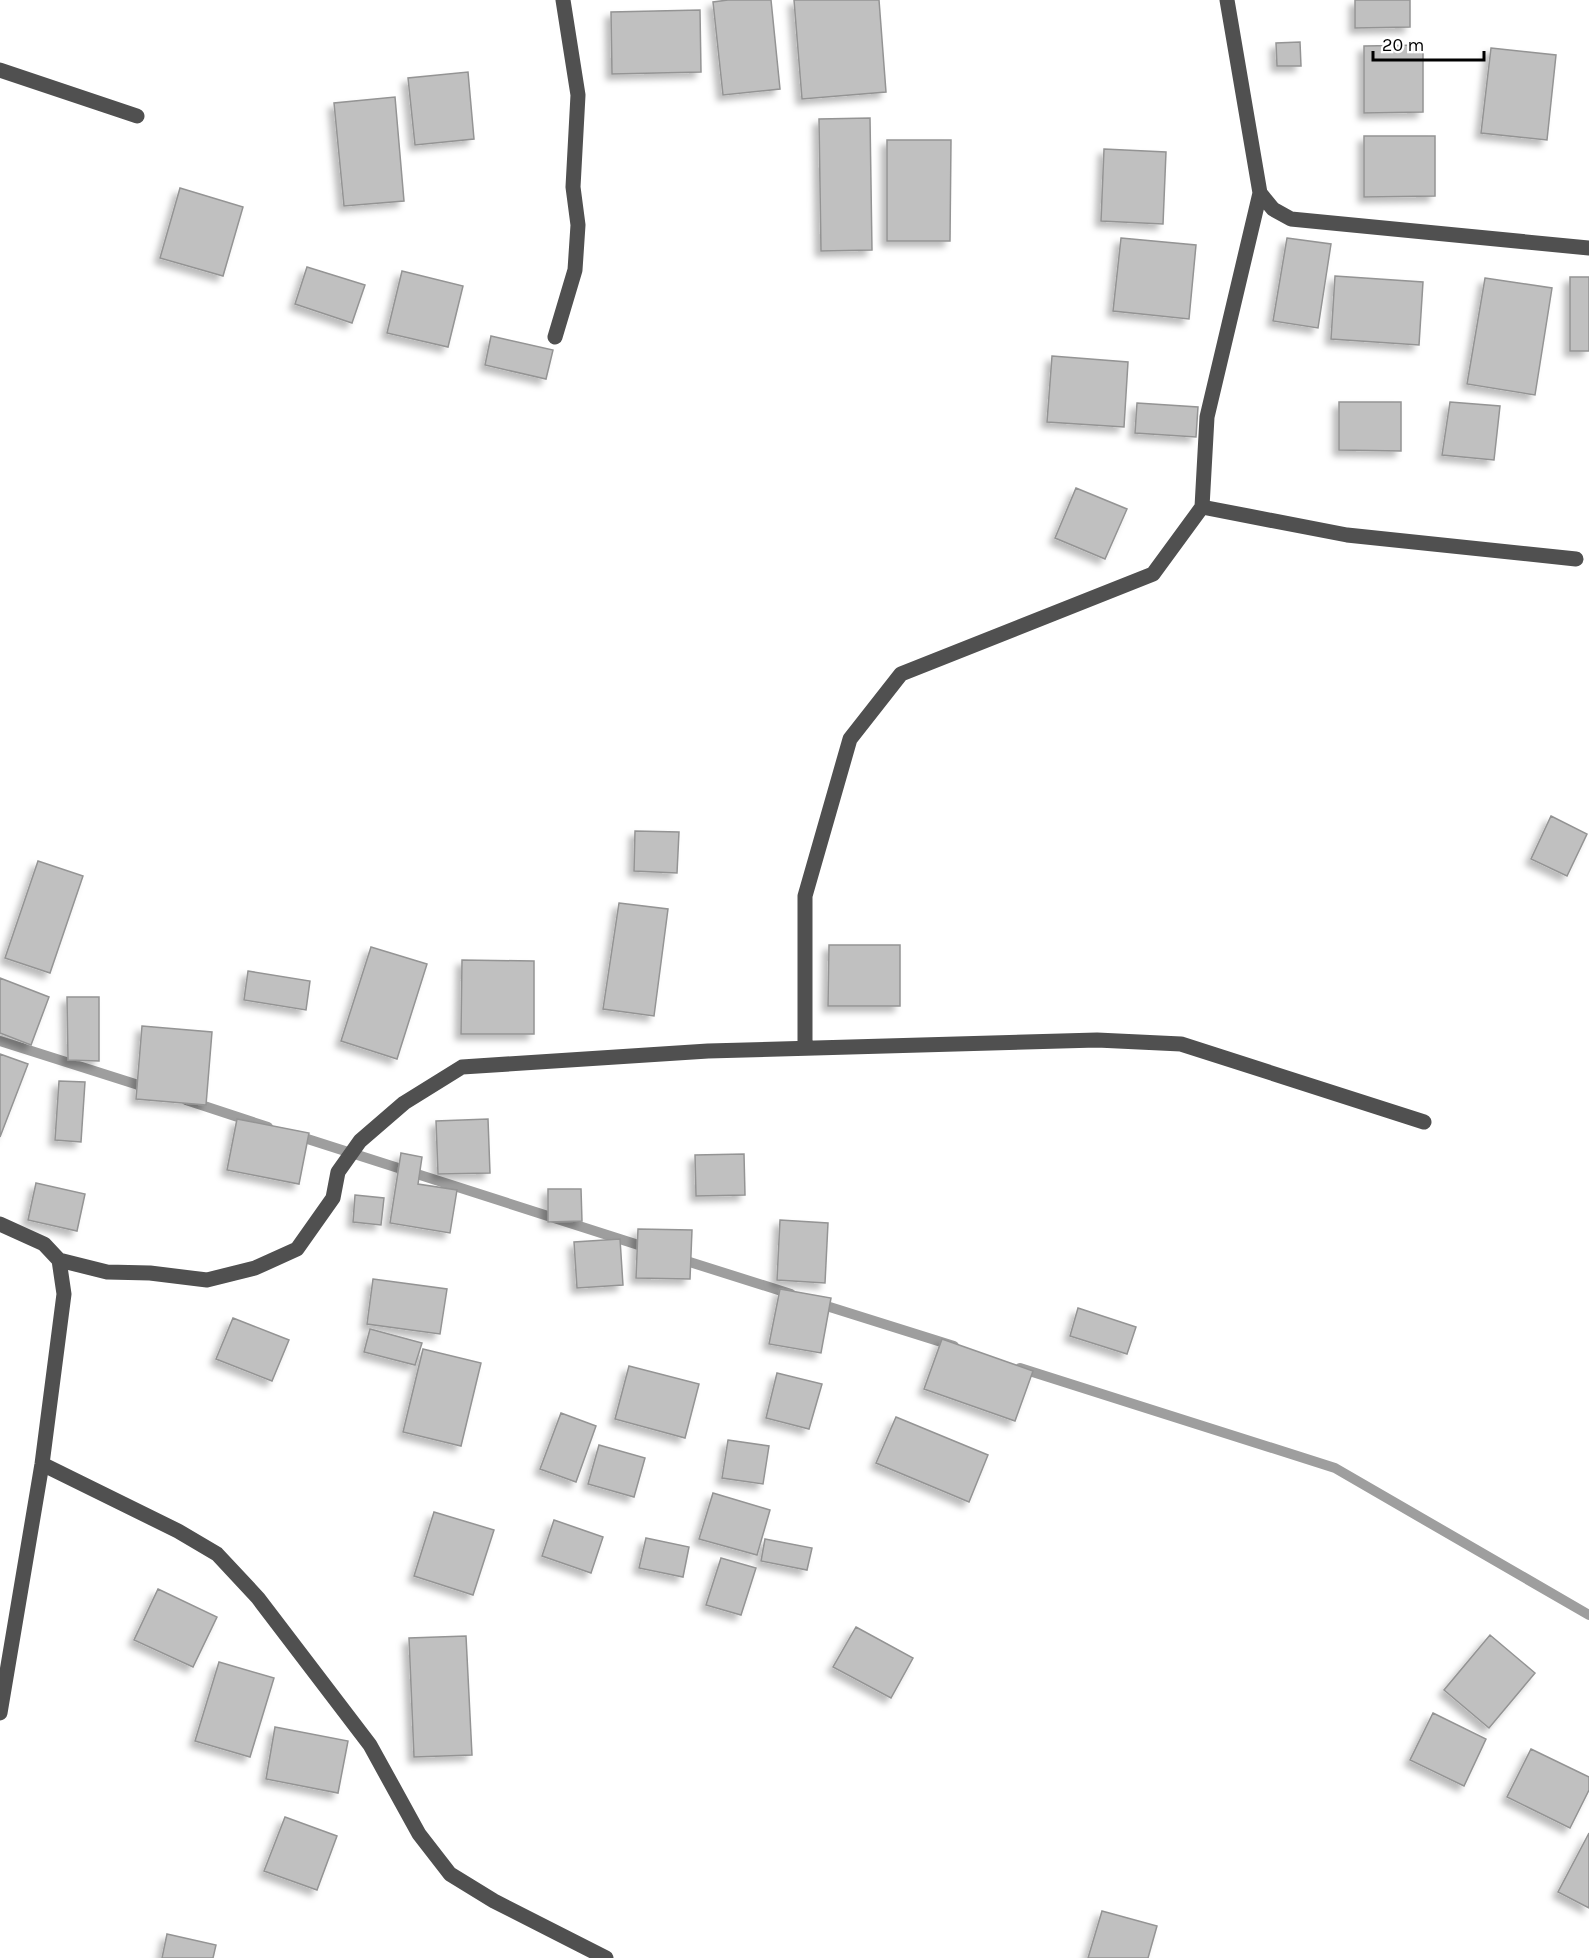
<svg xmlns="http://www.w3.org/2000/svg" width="1589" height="1958" viewBox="0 0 1589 1958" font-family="Karla,sans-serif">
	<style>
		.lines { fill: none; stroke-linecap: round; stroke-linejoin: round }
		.stream { stroke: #9e9e9e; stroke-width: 10 }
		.building { fill: #c0c0c0; stroke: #949494; stroke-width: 1.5; filter: url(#shadow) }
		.minor { stroke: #505050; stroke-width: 15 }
	</style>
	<defs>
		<filter id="shadow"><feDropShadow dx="-5.5" dy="5.5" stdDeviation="3" flood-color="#0004"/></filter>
	</defs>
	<rect width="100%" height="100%" fill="#fff"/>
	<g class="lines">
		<!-- stream -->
		<path class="stream" d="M0,1041L151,1089
			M186,1100L268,1127
			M295,1135L651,1249
			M677,1258L791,1294
			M817,1303L954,1346
			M1020,1368L1335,1468L1589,1615"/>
	</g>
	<!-- building -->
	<path class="building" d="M728,0H771L780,89L723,95L713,2Z
		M794,0H879L886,92L802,99Z
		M1355,0H1410V27L1355,28Z
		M700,10L701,72L612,74L611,12Z
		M1300,42L1301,66H1277L1276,43Z
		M1423,45V112L1364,113V46Z
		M1491,48L1556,55L1547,140L1481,133Z
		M468,72L474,139L415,145L408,78Z
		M395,97L404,201L344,206L334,103Z
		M870,118L872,250L821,251L819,119Z
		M1364,136H1435V196L1364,197Z
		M887,140H951L950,241H887Z
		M1104,149L1166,152L1163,224L1101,221Z
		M180,188L243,207L223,276L160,258Z
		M1121,238L1196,245L1189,319L1113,311Z
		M1287,238L1331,244L1318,328L1273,321Z
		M307,267L365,285L352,323L295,304Z
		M402,271L463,286L448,347L387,333Z
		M1335,276L1423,282L1419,345L1331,339Z
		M1570,277H1589V351H1570Z
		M1485,278L1552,288L1535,395L1467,384Z
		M491,336L553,350L546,379L485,365Z
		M1052,356L1128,362L1124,427L1047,422Z
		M1339,402H1401V451L1339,450Z
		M1450,402L1500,406L1494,460L1442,455Z
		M1137,403L1198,407L1196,437L1135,433Z
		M1076,488L1127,509L1105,559L1055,538Z
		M1551,816L1587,834L1567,876L1531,859Z
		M635,831L679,832L677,873L634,871Z
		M38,861L83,876L50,973L5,958Z
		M619,903L668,909L654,1016L603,1009Z
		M829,945H900V1006H828Z
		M371,947L427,964L397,1059L341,1041Z
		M462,960L534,961V1034H461Z
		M248,971L310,981L306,1010L244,1000Z
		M0,978L49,997L31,1045L0,1033Z
		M67,997H99V1061L68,1060Z
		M142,1026L212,1032L206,1105L136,1099Z
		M0,1054L28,1064L0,1137Z
		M59,1081L85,1082L81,1142L55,1140Z
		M237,1119L309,1133L299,1184L227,1170Z
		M488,1119L490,1173L438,1174L436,1121Z
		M401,1153L422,1157L418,1184L457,1190L450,1233L390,1223Z
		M744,1154L745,1195L696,1196L695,1155Z
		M36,1183L85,1194L77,1231L28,1220Z
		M548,1189H581L582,1221L548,1222Z
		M355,1195L384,1198L381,1225L353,1222Z
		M780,1220L828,1223L825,1283L777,1280Z
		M638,1229L692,1230L690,1279L636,1278Z
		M620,1239L623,1285L577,1288L574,1242Z
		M373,1279L447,1289L440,1334L367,1324Z
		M780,1289L831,1298L821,1353L769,1344Z
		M1078,1308L1136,1327L1127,1354L1070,1336Z
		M233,1318L289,1340L272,1381L216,1359Z
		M370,1329L422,1343L415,1365L364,1352Z
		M942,1339L1033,1371L1015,1421L924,1389Z
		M423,1349L481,1363L461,1446L403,1432Z
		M629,1366L699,1384L685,1438L615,1419Z
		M777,1373L822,1384L809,1429L766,1418Z
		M561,1413L596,1426L576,1482L540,1469Z
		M896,1417L988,1455L969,1502L876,1463Z
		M728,1440L769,1446L763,1484L722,1478Z
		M599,1445L645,1458L634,1497L588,1484Z
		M713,1493L770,1510L757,1555L699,1539Z
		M434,1512L494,1530L473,1595L414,1576Z
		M554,1520L603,1537L591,1573L542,1556Z
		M646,1538L689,1547L683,1577L639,1568Z
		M765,1539L812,1548L807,1570L761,1561Z
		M721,1558L756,1568L741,1615L706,1605Z
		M158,1589L217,1617L193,1667L134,1640Z
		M856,1627L913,1658L891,1698L833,1667Z
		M1490,1635L1535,1673L1489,1728L1444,1690Z
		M466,1636L472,1755L414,1757L409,1638Z
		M219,1662L274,1678L250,1757L195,1741Z
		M1433,1713L1486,1739L1464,1786L1410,1760Z
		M275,1727L348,1741L338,1793L266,1779Z
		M1531,1749L1589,1777V1790L1570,1828L1507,1797Z
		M285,1817L337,1836L317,1890L264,1871Z
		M1589,1833V1908L1558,1892Z
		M1102,1911L1157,1926L1148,1958H1088Z
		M167,1934L216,1945L213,1958H162Z"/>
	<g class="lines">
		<!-- minor -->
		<path class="minor" d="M0,70L137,116
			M1260,193L1273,209L1291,219L1589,248
			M555,337L575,270L578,225L573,187L578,95L563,0
			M1202,507L1347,535L1576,559
			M805,1048V896L850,739L901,674L1153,574L1202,507L1207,417L1260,193L1227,0
			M0,1224L44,1244L59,1260L64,1294L42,1464L0,1713
			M59,1260L107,1272L150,1273L207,1280L255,1268L297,1249L333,1198L338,1172L360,1141L404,1103L462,1067L708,1051L1097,1040L1181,1044L1424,1122
			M42,1464L178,1531L217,1554L258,1598L370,1745L419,1834L450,1874L494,1901L606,1958"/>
	</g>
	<!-- scale -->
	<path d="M1373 51v9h111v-9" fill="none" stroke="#000000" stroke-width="3"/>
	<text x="1382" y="51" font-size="18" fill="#000000" stroke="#ffffff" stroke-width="4.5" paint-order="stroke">20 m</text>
</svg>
